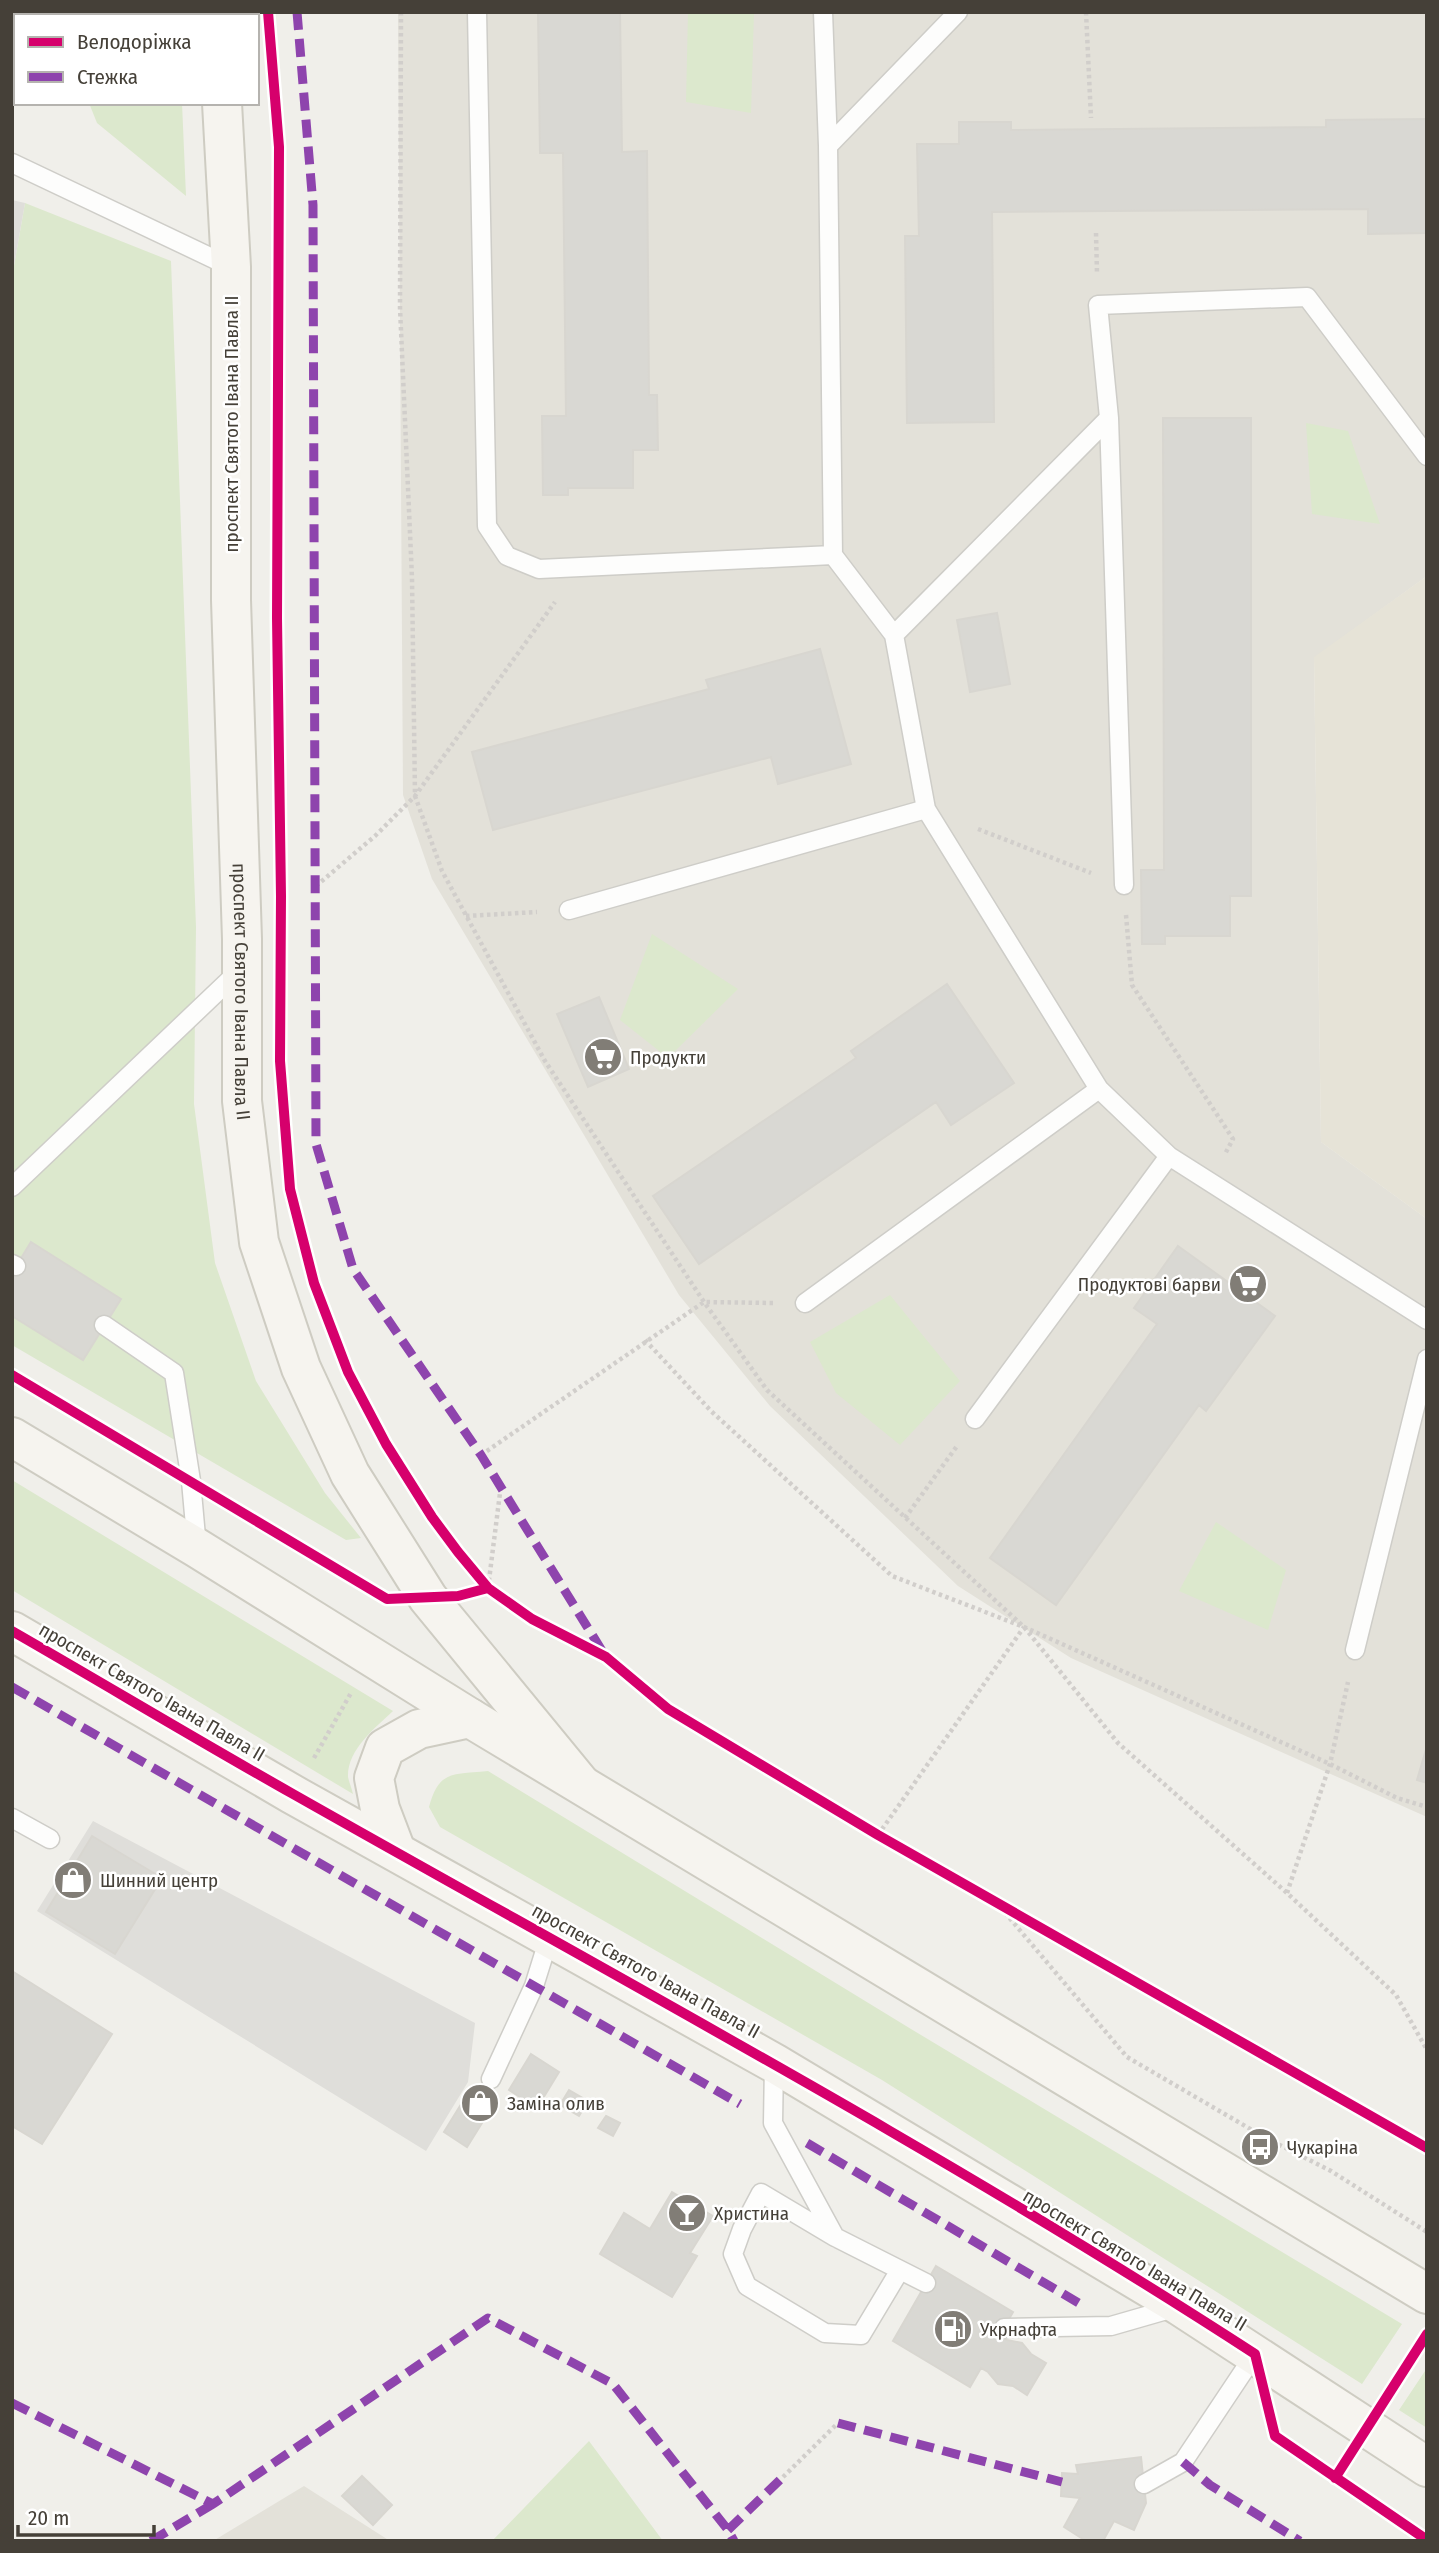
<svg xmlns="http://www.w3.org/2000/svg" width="1439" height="2553" viewBox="0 0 1439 2553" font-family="'Fira Sans Condensed',sans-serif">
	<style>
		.residential { fill: #e3e1d9 }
		.education { fill: #e6e3d7 }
		.green { fill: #dce8cd }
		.parking { fill: #dfdeda }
		.building { fill: #d9d8d3; stroke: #d8d6d0; stroke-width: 2 }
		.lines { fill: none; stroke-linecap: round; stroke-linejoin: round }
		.lane-casing { stroke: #cecdc8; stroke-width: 21 }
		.secondary-casing { stroke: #ceccc2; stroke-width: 42 }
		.path { stroke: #d1cecb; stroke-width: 4.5; stroke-dasharray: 3.5 3.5; stroke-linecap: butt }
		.lane { stroke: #fdfdfc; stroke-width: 18 }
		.secondary { stroke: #f6f4ef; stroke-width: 38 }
		.quiet { stroke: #8e44ad; stroke-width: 9; stroke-dasharray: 18 9; stroke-linecap: butt }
		.cycleway-casing { stroke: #fff; stroke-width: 15 }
		.cycleway { stroke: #d6006c; stroke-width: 10 }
		.labels { text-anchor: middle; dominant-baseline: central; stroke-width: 5; stroke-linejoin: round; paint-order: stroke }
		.street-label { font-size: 19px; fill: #454038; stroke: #fff }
		.poi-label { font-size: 19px; fill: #454038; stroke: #fff; text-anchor: start }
	</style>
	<rect width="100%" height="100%" fill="#f0efea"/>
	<!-- residential -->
	<path class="residential" d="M398,12H1427V576L1314,658L1321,1142L1427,1219V1817L1071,1658L958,1586L770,1406L679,1295L432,879L403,795Z
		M304,2486L390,2541H213Z"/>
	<!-- education -->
	<path class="education" d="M1427,576V1219L1321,1142L1314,657Z"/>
	<!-- green -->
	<path class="green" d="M688,12H754L751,113L686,102Z
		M89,103H182L186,196L97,123Z
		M25,203L171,261L196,927L194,1104L215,1263L256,1381L325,1493L361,1538L346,1540L12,1345V277Z
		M1306,423L1348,431L1380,524L1312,514Z
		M652,934L738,989L668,1058L620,1020Z
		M890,1295L960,1381L900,1445L836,1393L810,1342Z
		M12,1480L393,1711C375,1728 347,1750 348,1777C349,1782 352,1789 353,1794L12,1590Z
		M1216,1522L1286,1570L1268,1630L1179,1591Z
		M488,1771L911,2029L1402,2324L1362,2384L882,2080L440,1827L429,1807C439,1769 454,1775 488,1771Z
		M1427,2368V2428L1399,2410Z
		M589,2441L663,2541H492Z"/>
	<!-- parking -->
	<path class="parking" d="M12,200L25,203L12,277Z
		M93,1821L475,2023L468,2082L426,2151L37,1911Z"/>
	<!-- building -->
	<path class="building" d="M538,12H620L622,152L647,151L649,395H657L658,450H633V488H568V495H543L542,416H566L563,153H540Z
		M12,60L16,61V97L12,109Z
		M1427,119V233L1368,234V209L992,212L994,422L907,423L905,236H919L917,144H959V122H1011V130L1326,127V120Z
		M1163,418H1251V896H1230V936H1165V944H1142L1141,870H1164Z
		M997,613L1010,684L970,692L957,620Z
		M820,649L851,764L778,784L771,757L493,830L472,752L709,689L706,680Z
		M947,984L1014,1083L951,1125L936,1102L699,1264L653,1196L856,1058L851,1051Z
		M599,997L629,1069L588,1087L557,1014Z
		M31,1242L121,1299L83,1360L12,1316V1273Z
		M1178,1246L1275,1316L1206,1411L1199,1405L1056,1605L990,1558L1157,1324L1134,1308Z
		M1427,1746V1783L1417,1780Z
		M92,1836L162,1878L115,1954L46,1912Z
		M12,1971L112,2034L42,2144L12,2126Z
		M531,2054L559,2072L537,2108L509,2090Z
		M471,2088L495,2102L467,2147L444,2132Z
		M569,2090L588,2101L579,2116L560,2105Z
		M606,2116L620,2123L613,2136L598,2128Z
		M672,2192L713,2216L690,2253L697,2256L672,2297L600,2254L624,2213L650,2229Z
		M936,2266L1013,2312L999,2336L1007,2340L1022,2343L1031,2354L1046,2363L1027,2395L1013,2386L998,2384L988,2372L981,2368L970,2387L893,2341Z
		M1141,2457L1146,2503L1134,2530L1114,2521L1103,2541H1086L1064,2527L1080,2498L1061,2496L1062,2473L1078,2474L1076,2465Z
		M362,2476L392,2505L373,2525L342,2496Z"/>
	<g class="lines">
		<defs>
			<path id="lane" d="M477,12L487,526L507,556L539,569L833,555
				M823,12L828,146L833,555L894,635L926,809L1099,1089L1169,1156L1427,1320
				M828,146L958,12
				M12,163L231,267
				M1109,418L1124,885
				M894,635L1109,418L1098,305L1307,297L1427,456
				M569,910L926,809
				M12,1187L240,970
				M12,1264L16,1266
				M805,1303L1099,1089
				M104,1325L174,1373L191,1481L197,1548
				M975,1419L1169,1156
				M1355,1650L1427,1359
				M12,1818L50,1839
				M774,2063L773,2123L835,2237L926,2283
				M491,2079L534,1986L549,1938
				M835,2237L761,2193L742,2229L733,2254L747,2286L825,2333L861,2335L900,2270
				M1004,2328L1111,2326L1177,2307
				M1144,2484L1183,2462L1255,2354"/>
			<g id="secondary">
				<path d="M213,12L214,16"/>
				<path id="s1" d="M222,103L231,267V600L242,939V1101L259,1242L301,1368L350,1474L428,1598L580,1783"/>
				<path d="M12,1437L197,1548L470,1718L1427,2294"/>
				<path d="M12,1631L292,1794L774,2063L1180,2306L1427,2467"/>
				<path d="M396,1851L380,1809L374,1778L385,1748L419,1729L470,1718"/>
			</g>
		</defs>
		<!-- lane casing -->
		<use href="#lane" class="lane-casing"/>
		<!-- secondary casing -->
		<use href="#secondary" class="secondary-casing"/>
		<!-- path -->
		<path class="path" d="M401,12L400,308L412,578L415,796L442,871L545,1061L704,1302L767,1390L1024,1627L1118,1743L1287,1893L1396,1995L1427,2050
			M1086,12L1091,118
			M1096,233L1097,273
			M978,829L1091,873
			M316,886L375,836L415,796L555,602
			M1126,915L1132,985L1233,1139L1225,1154
			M466,916L537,912
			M645,1340L711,1411L892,1576L1024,1627L1330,1764L1397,1798L1427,1807
			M481,1455L704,1302L773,1303
			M905,1518L957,1446
			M488,1588L501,1485
			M314,1758L351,1693
			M878,1835L1024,1627
			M1287,1893L1330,1764L1348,1682
			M996,1902L1127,2057L1264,2137L1331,2171L1427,2232
			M1389,2392L1425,2337
			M1275,2436L1427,2540
			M783,2477L838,2423"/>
		<!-- lane -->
		<use href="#lane" class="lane"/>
		<!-- secondary -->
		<use href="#secondary" class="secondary"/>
		<!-- quiet -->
		<path class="quiet" d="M297,12L313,205L316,1144L353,1269L481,1455L604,1654
			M12,1687L740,2104
			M807,2143L1082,2305
			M12,2403L213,2504L488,2318L613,2384L728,2530L734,2541
			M838,2423L1062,2482
			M1183,2462L1210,2485L1300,2541
			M728,2530L783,2477
			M151,2541L213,2504"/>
		<defs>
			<path id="cycleway" d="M268,12L279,147L277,618L281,896L280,1061L290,1189L314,1283L348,1372L386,1444L432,1517L458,1552L488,1588L532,1619L606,1657L668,1709L878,1835L1427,2148
				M12,1375L387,1599L458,1596L488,1588
				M12,1631C106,1685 199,1741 293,1794C616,1977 944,2152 1255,2354L1275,2436L1427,2540
				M1335,2478L1427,2334"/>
		</defs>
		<!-- cycleway casing -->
		<use href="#cycleway" class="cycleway-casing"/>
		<!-- cycleway -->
		<use href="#cycleway" class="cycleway"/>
	</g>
	<!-- icons -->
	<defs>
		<symbol id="supermarket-disc" viewBox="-11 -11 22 22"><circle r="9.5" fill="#817d76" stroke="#fff"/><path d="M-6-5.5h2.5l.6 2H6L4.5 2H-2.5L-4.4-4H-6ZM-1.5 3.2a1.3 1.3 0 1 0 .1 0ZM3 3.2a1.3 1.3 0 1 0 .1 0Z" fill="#fff"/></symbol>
		<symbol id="shop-disc" viewBox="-11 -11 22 22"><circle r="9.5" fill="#817d76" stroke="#fff"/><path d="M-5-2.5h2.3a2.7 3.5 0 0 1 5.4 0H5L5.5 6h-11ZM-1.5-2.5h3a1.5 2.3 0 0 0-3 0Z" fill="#fff"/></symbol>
		<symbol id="bus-disc" viewBox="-11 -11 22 22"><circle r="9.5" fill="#817d76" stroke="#fff"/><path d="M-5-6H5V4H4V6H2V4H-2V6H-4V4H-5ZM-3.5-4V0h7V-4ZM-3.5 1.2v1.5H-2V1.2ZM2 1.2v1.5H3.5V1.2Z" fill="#fff"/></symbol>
		<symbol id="bar-disc" viewBox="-11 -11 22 22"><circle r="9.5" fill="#817d76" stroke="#fff"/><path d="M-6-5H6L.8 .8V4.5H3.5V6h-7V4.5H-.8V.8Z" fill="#fff"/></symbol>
		<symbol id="fuel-disc" viewBox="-11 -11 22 22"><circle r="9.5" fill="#817d76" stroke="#fff"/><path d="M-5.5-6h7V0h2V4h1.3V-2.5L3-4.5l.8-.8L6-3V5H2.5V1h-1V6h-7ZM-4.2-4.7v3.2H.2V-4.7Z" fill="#fff"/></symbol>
	</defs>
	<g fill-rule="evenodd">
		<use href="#supermarket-disc" x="581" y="1035" width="44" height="44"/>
		<use href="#supermarket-disc" x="1226" y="1262" width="44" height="44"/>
		<use href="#shop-disc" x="51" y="1858" width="44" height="44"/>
		<use href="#shop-disc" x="458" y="2081" width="44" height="44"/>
		<use href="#bus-disc" x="1238" y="2125" width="44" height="44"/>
		<use href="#bar-disc" x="665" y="2191" width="44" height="44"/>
		<use href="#fuel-disc" x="931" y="2307" width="44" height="44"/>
	</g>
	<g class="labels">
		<!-- street labels -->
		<g class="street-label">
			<text transform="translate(231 424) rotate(-90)">проспект Святого Івана Павла II</text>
			<text stroke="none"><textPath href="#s1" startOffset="889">проспект Святого Івана Павла II</textPath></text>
			<text transform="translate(152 1692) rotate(30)">проспект Святого Івана Павла II</text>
			<text transform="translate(646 1971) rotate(29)">проспект Святого Івана Павла II</text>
			<text transform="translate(1135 2260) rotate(31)">проспект Святого Івана Павла II</text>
		</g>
		<!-- poi labels -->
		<g class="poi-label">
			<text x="630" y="1057">Продукти</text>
			<text x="1221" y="1284" text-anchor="end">Продуктові барви</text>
			<text x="100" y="1880">Шинний центр</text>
			<text x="507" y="2103">Заміна олив</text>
			<text x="1287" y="2147">Чукаріна</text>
			<text x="714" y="2213">Христина</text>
			<text x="980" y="2329">Укрнафта</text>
		</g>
	</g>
	<!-- border -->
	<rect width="1439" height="2553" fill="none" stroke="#454038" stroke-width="28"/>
	<!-- legend -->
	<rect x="14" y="14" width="245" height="91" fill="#ffffff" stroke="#b5b3af" stroke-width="2"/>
	<rect x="28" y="37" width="35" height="10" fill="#d6006c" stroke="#b5b3af" stroke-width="2"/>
	<text x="77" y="49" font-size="21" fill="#454038">Велодоріжка</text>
	<rect x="28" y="72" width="35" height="10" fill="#8e44ad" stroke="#b5b3af" stroke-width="2"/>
	<text x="77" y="84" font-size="21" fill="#454038">Стежка</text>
	<!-- scale -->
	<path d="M18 2525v10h136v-10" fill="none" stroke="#454038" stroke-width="3.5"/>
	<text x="28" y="2525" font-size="21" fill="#454038" stroke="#ffffff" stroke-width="5" paint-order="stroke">20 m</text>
</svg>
